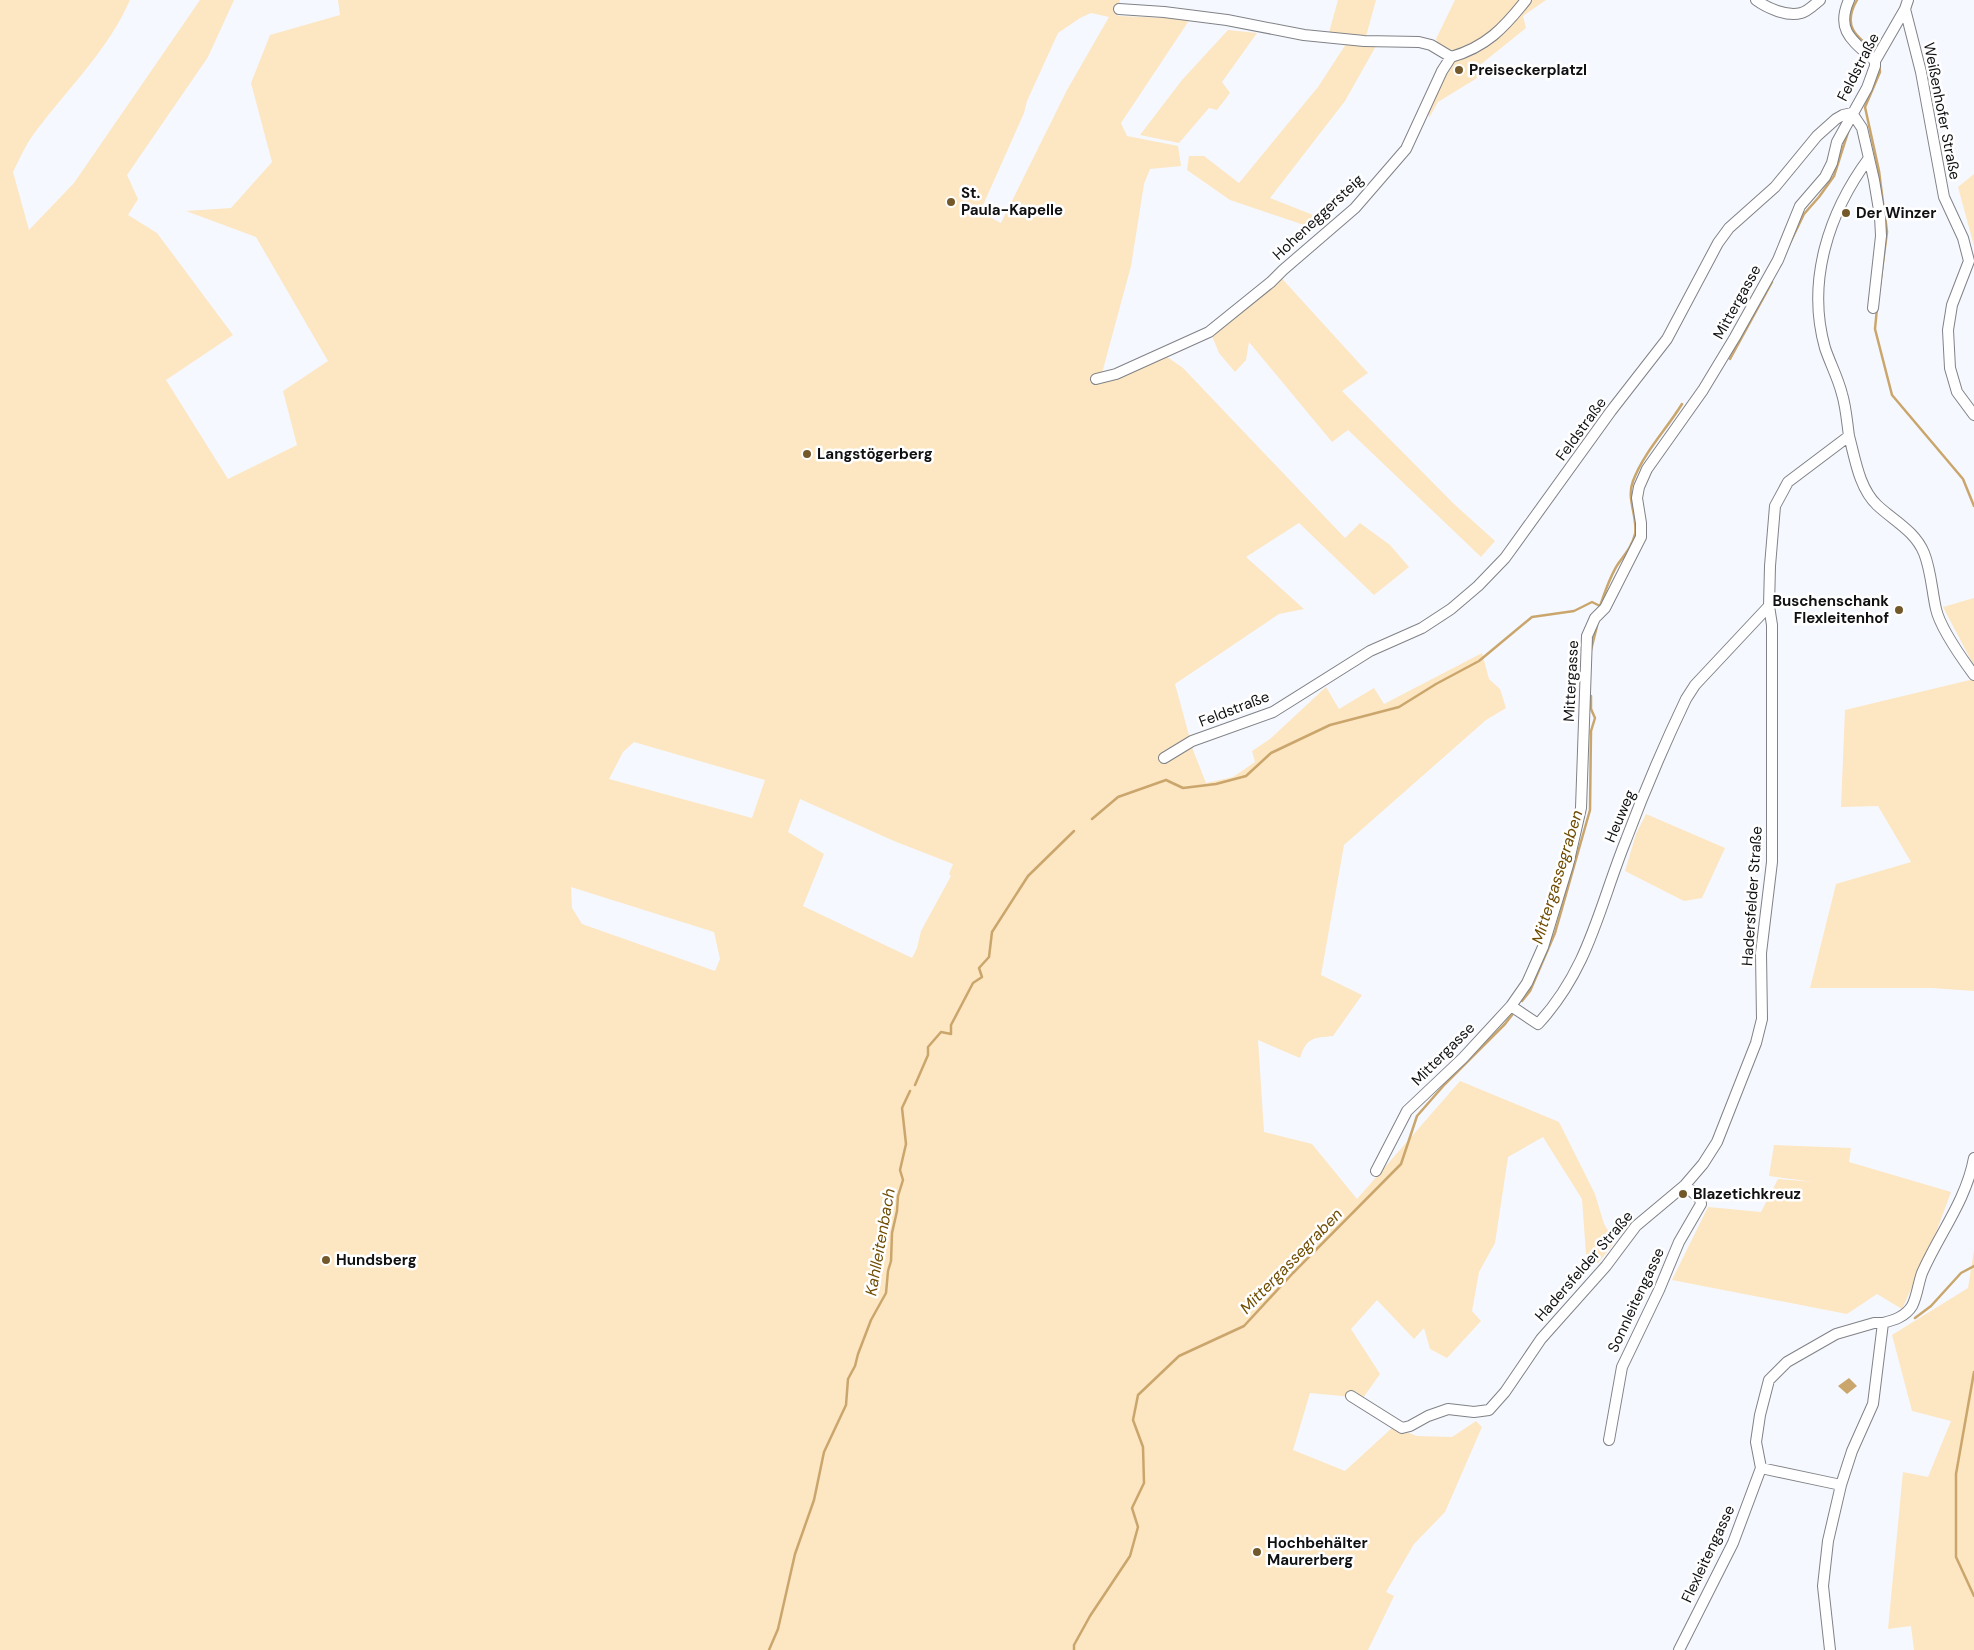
<svg xmlns="http://www.w3.org/2000/svg" width="1974" height="1650" viewBox="0 0 1974 1650" font-family="'DM Sans',sans-serif">
	<style>
		.green { fill: #fde6c2; fill-rule: evenodd }
		.water { fill: #caa66c }
		.lines { fill: none; stroke-linecap: round; stroke-linejoin: round }
		.stream { stroke: #caa66c; stroke-width: 2.5 }
		.street-casing { stroke: #808287; stroke-width: 12 }
		.street { stroke: #fff; stroke-width: 10 }
		.poi-dot { fill: #73582a; stroke: #fff; stroke-width: 2 }
		.labels { text-anchor: middle; dominant-baseline: central; stroke-width: 5; stroke-linejoin: round; paint-order: stroke }
		.street-label { font-size: 15px; fill: #101113; stroke: #fff }
		.poi-label { font-size: 15px; font-weight: bold; fill: #101113; stroke: #fff; text-anchor: start }
		.water-label { font-size: 16px; font-style: italic; fill: #6f4c00; stroke: #fff }
	</style>
	<rect width="100%" height="100%" fill="#f5f8fe"/>
	<!-- green -->
	<path class="green" d="M0,0H130C107,52 66,90 33,135C25,146 19,160 13,172L29,230L74,183L200,0H234L208,57L127,175L138,199L128,215L157,233L233,335L166,380L228,479L297,445L283,391L328,361L256,237L186,211L231,208L272,162L251,83L270,35L340,15L338,0H1120L1118,16L1190,19L1121,123L1127,136L1178,146L1181,166L1150,169L1144,184L1131,266L1102,373L1124,368L1160,352L1183,368L1345,538L1360,523L1390,545L1409,567L1374,595L1299,523L1246,557L1304,609L1279,614L1175,684L1193,750L1206,783L1233,777L1255,762L1252,751L1270,739L1326,687L1339,709L1374,688L1384,704L1482,653L1489,679L1500,689L1506,708L1486,720L1344,845L1321,975L1362,995L1333,1036C1313,1038 1307,1037 1300,1058L1258,1040L1264,1132L1312,1144L1357,1199L1460,1081L1559,1122L1595,1194L1604,1224L1615,1242L1598,1263L1586,1254L1582,1199L1543,1137L1508,1157L1495,1243L1479,1272L1472,1311L1481,1321L1447,1358L1430,1349L1424,1328L1414,1339L1377,1300L1351,1329L1380,1374L1363,1398L1310,1393L1293,1450L1345,1471L1393,1427L1417,1436L1452,1437L1476,1421L1482,1427L1445,1512L1414,1544L1386,1592L1394,1596L1368,1650H0ZM1091,13L1109,17L1067,90L1001,223L980,212L1024,113L1027,101L1058,33L1080,18ZM634,742L765,780L752,818L609,779L623,752ZM800,799L894,841L953,864L949,874L951,876L921,931L917,948L912,958L803,906L824,854L788,832ZM571,887L714,932L720,959L715,971L582,924L572,908Z
		M1338,0H1376L1365,40L1328,36Z
		M1455,0H1546L1523,16L1526,28L1475,69L1477,78L1438,102L1429,118L1428,108L1453,62L1506,22L1480,41L1452,52L1439,45L1436,39Z
		M1228,30L1257,33L1222,82L1230,93L1217,110L1209,108L1179,143L1140,135L1182,80Z
		M1346,44L1376,46L1345,101L1270,198L1313,215L1307,226L1230,200L1187,170L1189,156H1204L1239,183L1318,87Z
		M1974,174V246L1958,187Z
		M1276,272L1368,373L1342,391L1454,504L1495,541L1481,557L1348,430L1332,442L1249,342L1246,360L1235,372L1219,353L1212,336Z
		M1974,598V666L1943,607Z
		M1974,679V991L1932,988H1810L1836,884L1911,862L1878,806L1841,807L1845,710Z
		M1646,814L1725,848L1702,898L1684,901L1625,871L1636,834Z
		M1774,1145L1851,1148L1849,1162L1951,1192L1931,1246L1902,1309L1877,1294L1847,1314L1672,1280L1708,1207L1761,1212L1778,1179L1814,1182L1769,1176Z
		M1974,1250V1650H1914L1911,1626L1888,1629L1903,1472L1928,1477L1951,1421L1912,1411L1892,1335L1968,1288Z"/>
	<!-- water -->
	<path class="water" d="M1849,1378L1857,1386L1847,1394L1838,1386Z"/>
	<g class="lines">
		<!-- stream -->
		<path class="stream" d="M1857,0C1842,26 1855,36 1876,51L1877,53
			M1879,61L1880,72L1865,107L1879,171L1884,211
			M1788,247L1804,214L1819,197L1834,176L1849,129
			M1880,285L1887,232L1885,216
			M1877,308L1875,329L1892,395L1963,479L1974,506
			M1730,359L1772,282
			M1591,650L1597,626
			M1092,819L1118,797L1166,780L1183,788L1216,784L1246,776L1271,753L1330,725L1399,707L1436,684L1479,661L1532,617L1574,611L1592,602L1600,606C1605,592 1610,576 1618,564C1625,554 1632,547 1635,534C1638,517 1626,499 1633,481C1644,452 1666,430 1682,404
			M1522,1001L1530,991L1555,933L1590,810L1591,731L1595,718L1591,709V696
			M915,1085L928,1055V1047L941,1032L951,1034V1025L973,983L982,977L979,968L989,957L992,932L1028,876L1074,831
			M1915,1318L1931,1306L1961,1273L1974,1266
			M1974,1372L1956,1474V1557L1974,1596
			M769,1650L778,1629L795,1554L814,1500L824,1452L846,1405L848,1379L855,1366L858,1354L871,1320L886,1293L888,1271L891,1261L892,1233L897,1211L898,1196L903,1180L900,1170L906,1144L902,1108L910,1091
			M1074,1650V1645L1090,1616L1130,1556L1138,1527L1132,1508L1144,1483L1143,1447L1133,1420L1138,1395L1179,1356L1244,1326L1293,1273L1401,1164L1417,1116L1445,1084L1505,1024L1512,1015"/>
		<defs>
			<path id="street" d="M1756,0C1767,8 1787,17 1801,13C1807,12 1815,4 1820,0
				M1849,0C1835,31 1853,41 1875,61
				M1119,9L1164,12L1227,20L1304,35L1364,41L1419,42L1431,45L1451,57
				M1905,9L1921,72L1944,197L1963,238L1969,261L1952,305L1948,330L1950,368L1957,392L1974,415
				M1852,113L1862,128L1874,180L1880,216L1881,236L1873,308
				M1096,379L1116,374L1209,332L1271,282L1283,270L1355,208L1406,149L1442,71L1451,57C1486,47 1504,28 1526,0
				M1849,436C1855,458 1859,488 1877,505C1894,521 1915,531 1924,553C1931,570 1932,592 1936,609C1940,627 1963,660 1974,675
				M1164,758L1192,741L1273,712L1370,651L1422,628L1451,609L1478,586L1505,558L1611,411L1667,339L1718,243L1729,228L1775,187L1817,136L1836,119L1843,115L1852,113
				M1511,1006L1538,1024C1589,969 1599,907 1626,840C1644,792 1664,745 1686,699L1695,685L1769,606
				M1376,1171L1407,1111L1463,1058L1511,1006L1527,983L1543,947L1568,865L1581,808L1587,636L1595,618L1605,608L1641,537V523L1637,498L1639,487L1647,469L1703,390L1735,337L1778,260L1800,206L1825,177L1832,163L1837,142L1867,88L1875,66V61L1905,9L1908,0
				M1351,1396L1402,1428L1410,1426L1428,1416L1448,1409L1474,1412L1489,1410L1505,1392L1541,1339L1606,1266L1636,1226L1685,1185L1703,1164L1717,1142L1756,1043L1762,1019L1761,953L1772,862V625L1769,606L1770,566L1775,506L1788,482L1849,436C1847,422 1846,407 1842,394C1838,378 1830,363 1825,348C1806,281 1829,212 1869,158
				M1609,1440L1622,1367L1659,1290L1679,1242L1701,1204L1700,1199L1685,1185
				M1761,1468L1841,1485
				M1679,1650L1733,1543L1761,1468L1756,1442L1760,1415L1769,1380L1787,1362L1836,1334L1874,1323H1883
				M1830,1650L1823,1586L1828,1541L1841,1485L1852,1451L1873,1404L1883,1323C1894,1320 1905,1317 1912,1306C1917,1297 1918,1284 1922,1273C1939,1234 1966,1201 1974,1158"/>
		</defs>
		<!-- street casing -->
		<use href="#street" class="street-casing"/>
		<!-- street -->
		<use href="#street" class="street"/>
	</g>
	<!-- markers -->
	<g class="poi-dot">
		<circle cx="1459" cy="70" r="5"/>
		<circle cx="951" cy="202" r="5"/>
		<circle cx="1846" cy="213" r="5"/>
		<circle cx="807" cy="454" r="5"/>
		<circle cx="1899" cy="610" r="5"/>
		<circle cx="1683" cy="1194" r="5"/>
		<circle cx="326" cy="1260" r="5"/>
		<circle cx="1257" cy="1552" r="5"/>
	</g>
	<g class="labels">
		<!-- street labels -->
		<g class="street-label">
			<text transform="translate(1858 67) rotate(-63)">Feldstraße</text>
			<text transform="translate(1942 111) rotate(79)">Weißenhofer Straße</text>
			<text transform="translate(1318 217) rotate(-43)">Hoheneggersteig</text>
			<text transform="translate(1737 302) rotate(-61)">Mittergasse</text>
			<text transform="translate(1581 429) rotate(-54)">Feldstraße</text>
			<text transform="translate(1571 681) rotate(-87)">Mittergasse</text>
			<text transform="translate(1234 709) rotate(-21)">Feldstraße</text>
			<text transform="translate(1620 816) rotate(-67)">Heuweg</text>
			<text transform="translate(1752 896) rotate(-86)">Hadersfelder Straße</text>
			<text transform="translate(1443 1054) rotate(-45)">Mittergasse</text>
			<text transform="translate(1584 1266) rotate(-49)">Hadersfelder Straße</text>
			<text transform="translate(1636 1300) rotate(-65)">Sonnleitengasse</text>
			<text transform="translate(1708 1554) rotate(-65)">Flexleitengasse</text>
		</g>
		<!-- poi labels -->
		<g class="poi-label">
			<text x="1469" y="70">Preiseckerplatzl</text>
			<text x="961" y="193">St.<tspan x="961" dy="17">Paula-Kapelle</tspan></text>
			<text x="1856" y="213">Der Winzer</text>
			<text x="817" y="454">Langstögerberg</text>
			<text x="1889" y="601" text-anchor="end">Buschenschank<tspan x="1889" dy="17">Flexleitenhof</tspan></text>
			<text x="1693" y="1194">Blazetichkreuz</text>
			<text x="336" y="1260">Hundsberg</text>
			<text x="1267" y="1543">Hochbehälter<tspan x="1267" dy="17">Maurerberg</tspan></text>
		</g>
		<!-- water labels -->
		<g class="water-label">
			<text transform="translate(1557 877) rotate(-73)">Mittergassegraben</text>
			<text transform="translate(880 1242) rotate(-80)">Kahlleitenbach</text>
			<text transform="translate(1291 1261) rotate(-46)">Mittergassegraben</text>
		</g>
	</g>
</svg>
